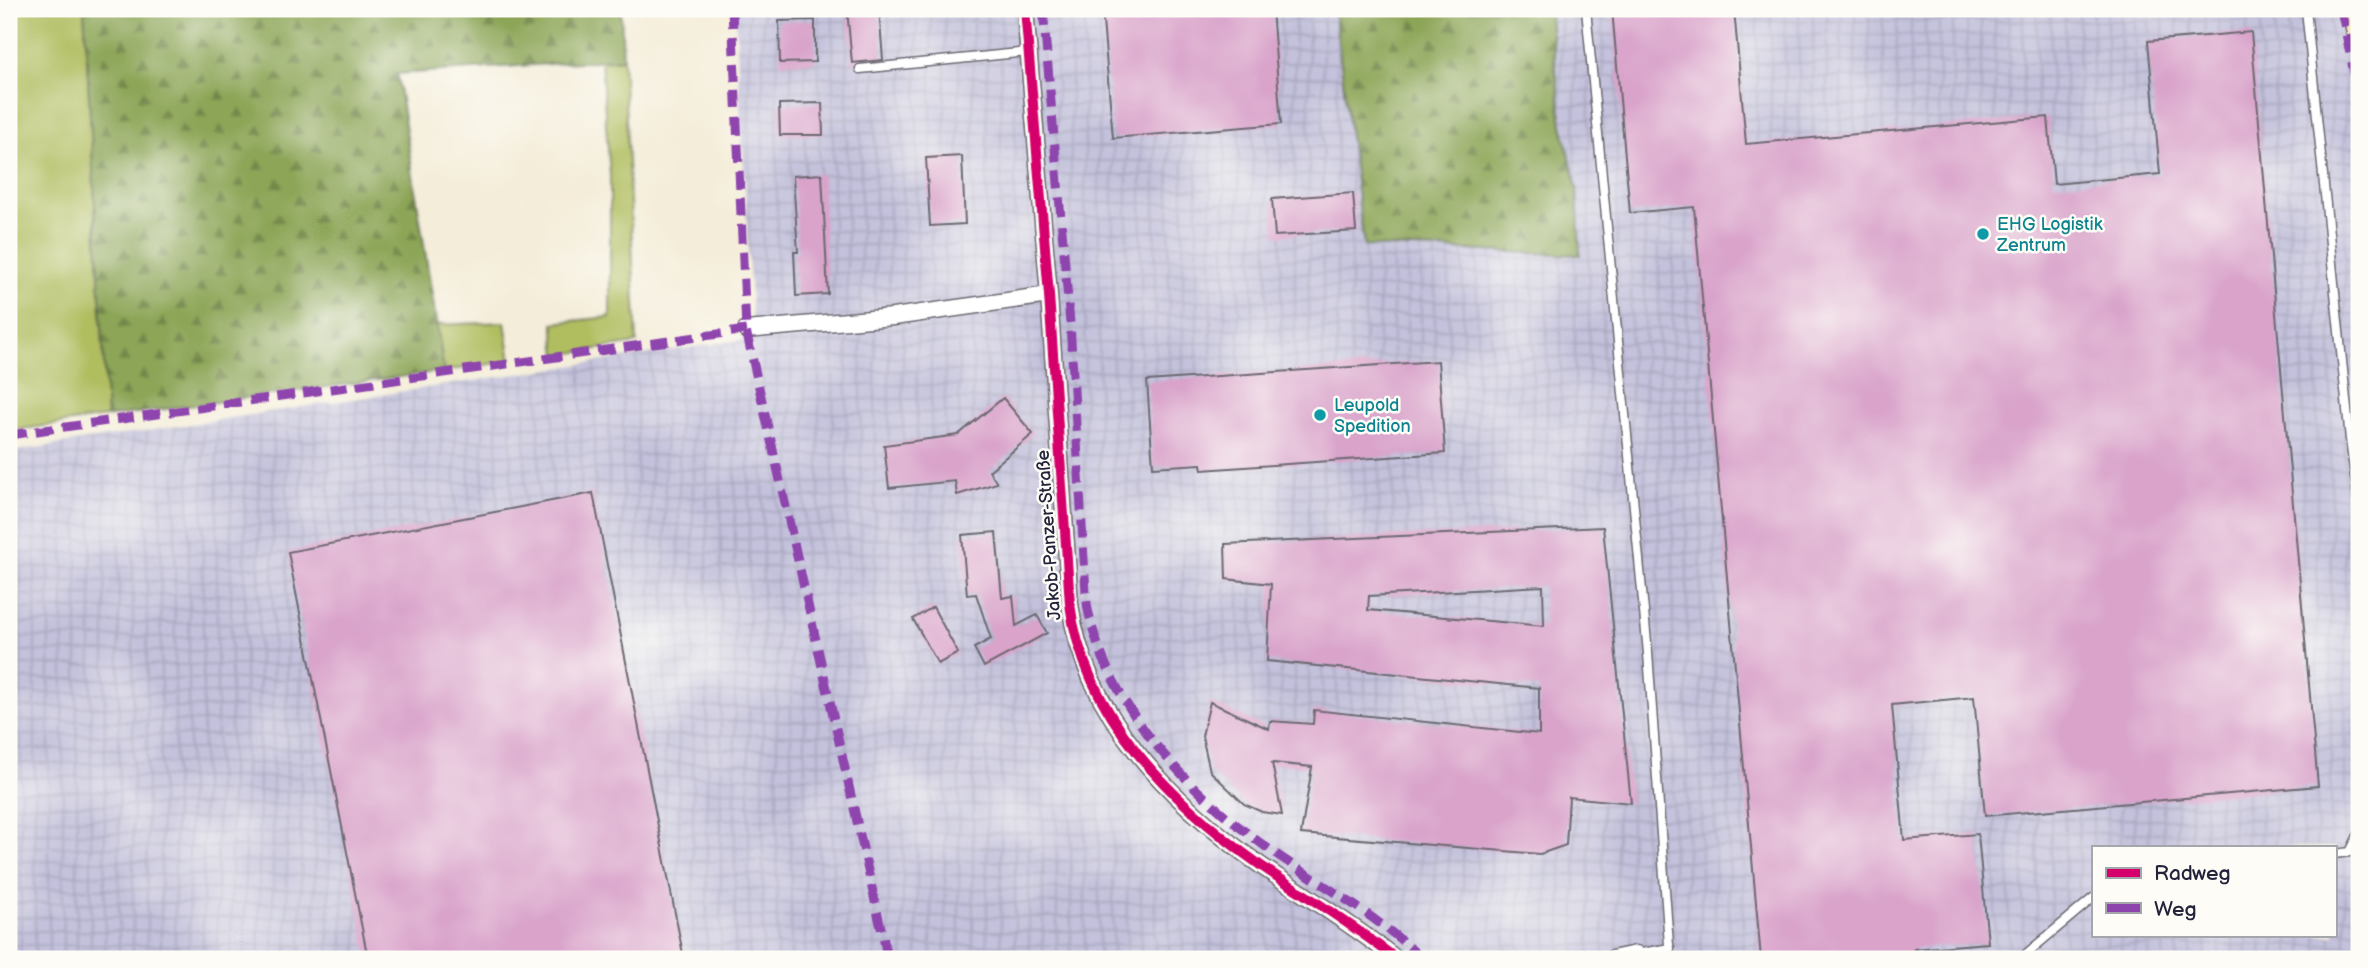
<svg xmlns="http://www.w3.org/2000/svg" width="2368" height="968" viewBox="0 0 2368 968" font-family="'Balsamiq Sans',sans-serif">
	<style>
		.industrial { fill: url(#industrial-grid); fill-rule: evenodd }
		.grass { fill: #b0be61; stroke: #69704e; stroke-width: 2 }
		.forest { fill: url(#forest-firs); stroke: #576449; stroke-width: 2 }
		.building { fill: #d9a3ca; fill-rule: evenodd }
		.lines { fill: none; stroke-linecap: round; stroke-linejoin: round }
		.service-casing { stroke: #6c6972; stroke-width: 11 }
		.minor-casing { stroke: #6c6972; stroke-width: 19 }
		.secondary-casing { stroke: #6c6972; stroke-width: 26 }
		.service { stroke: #fff; stroke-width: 8 }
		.minor { stroke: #fff; stroke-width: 16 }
		.secondary { stroke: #fae7c3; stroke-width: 23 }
		.quiet { stroke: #8e44ad; stroke-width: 9; stroke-dasharray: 18 9; stroke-linecap: butt }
		.cycleway-casing { stroke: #fdfcf7; stroke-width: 15 }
		.cycleway { stroke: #d6006c; stroke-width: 10 }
		.culture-dot { fill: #0f9aa8; stroke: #fdfcf7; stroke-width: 2.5 }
		.labels { text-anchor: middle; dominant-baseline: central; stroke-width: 5; stroke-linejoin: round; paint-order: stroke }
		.culture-label { font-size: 18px; fill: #0d838f; stroke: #fdfcf7; text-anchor: start }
		.street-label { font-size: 18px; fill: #22223b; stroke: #fdfcf7 }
	</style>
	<defs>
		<pattern id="industrial-grid" width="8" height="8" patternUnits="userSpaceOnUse" patternTransform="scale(1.75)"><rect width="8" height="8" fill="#c3c1db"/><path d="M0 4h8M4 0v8" fill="none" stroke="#a7a6bd"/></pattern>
		<pattern id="forest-firs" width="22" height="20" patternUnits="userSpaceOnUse" patternTransform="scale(1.75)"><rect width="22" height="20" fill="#8ca557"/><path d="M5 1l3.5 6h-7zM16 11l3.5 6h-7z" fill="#728649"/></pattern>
	</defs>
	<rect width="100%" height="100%" fill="#fdfcf7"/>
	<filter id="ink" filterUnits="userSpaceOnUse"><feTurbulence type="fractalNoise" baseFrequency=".0143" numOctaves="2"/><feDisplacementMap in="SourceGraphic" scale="14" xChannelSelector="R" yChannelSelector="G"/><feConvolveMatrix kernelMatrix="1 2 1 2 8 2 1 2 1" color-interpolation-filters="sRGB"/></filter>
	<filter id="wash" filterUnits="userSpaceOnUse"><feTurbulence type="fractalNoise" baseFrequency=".00686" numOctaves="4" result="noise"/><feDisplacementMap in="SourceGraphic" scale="28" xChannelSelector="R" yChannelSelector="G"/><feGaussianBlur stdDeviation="1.57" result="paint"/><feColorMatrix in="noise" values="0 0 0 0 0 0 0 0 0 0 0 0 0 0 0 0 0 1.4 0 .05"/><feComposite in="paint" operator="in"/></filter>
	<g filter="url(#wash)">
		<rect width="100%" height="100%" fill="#f4edd9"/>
		<!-- industrial -->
		<path class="industrial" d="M735,9H2359V959H1647V952L1609,959H9V452L753,338ZM2093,847H2335V935H2093Z"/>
		<!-- grass -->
		<path class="grass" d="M9,9H84L107,417L9,431Z
			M623,59L637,343L557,355L553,323L610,317V175L601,61Z
			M505,322L511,361L444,371L437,325Z"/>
		<!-- forest -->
		<path class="forest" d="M84,9H621L623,59L397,74L444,371L107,417Z
			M1334,9H1549L1562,125L1577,188L1580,255L1364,246Z"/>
		<g id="blocks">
			<!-- building -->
			<path class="building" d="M847,9H879L883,60L852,63Z
				M1102,9H1272L1281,124L1113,138Z
				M1612,9H1734L1746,144L2048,117L2054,184L2160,174L2148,41L2251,32L2318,786L1985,816L1974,697L1892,705L1904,840L1978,834L1988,943L1914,949L1915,959H1761L1694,207L1630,213Z
				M815,20V62L780,63L779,21Z
				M822,103L823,135H780L779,104Z
				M962,156L965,224L930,226L926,158Z
				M822,174L828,294L796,296L794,252H798L793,176Z
				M1353,193L1356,231L1275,236L1272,199Z
				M1438,361L1445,453L1202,470L1201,464L1153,467L1147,381Z
				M1003,398L1033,434L989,471L997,483L957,495L955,481L889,488L884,445L958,435Z
				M593,493L684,959H368L288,552Z
				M1603,527L1631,803L1569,797L1566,845L1540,854L1301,834L1312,767L1272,763L1282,815L1262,812L1244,804L1210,771L1202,736L1210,702L1269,729L1270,721L1313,724L1314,710L1539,734V688L1267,661L1271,584L1226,579L1225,544ZM1543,586L1544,626L1368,610L1369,596Z
				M996,532L1002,598L1013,596L1016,626L1037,615L1047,633L984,667L974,648L991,639L976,594L967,595L962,535Z
				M933,607L958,653L938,664L913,619Z"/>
		</g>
	</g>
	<g filter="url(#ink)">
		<use href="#blocks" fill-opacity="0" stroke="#6c6972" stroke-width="2"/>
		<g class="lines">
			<defs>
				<path id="service" d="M1586,9L1648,653L1670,959
					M2306,9L2350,439L2359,507
					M860,69L1028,52
					M2335,854L2350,852L2359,834
					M1636,954L1670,948
					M2020,959L2093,898"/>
				<path id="minor" d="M1025,9L1049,295L1070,604C1084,715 1172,803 1260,865C1305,896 1353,924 1396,959
					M746,330L893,317L1049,295
					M1612,959L1636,954"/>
				<path id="secondary" d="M2354,9L2359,36"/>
			</defs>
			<!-- service casing -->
			<use href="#service" class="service-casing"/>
			<!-- minor casing -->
			<use href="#minor" class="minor-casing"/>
			<!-- secondary casing -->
			<use href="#secondary" class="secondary-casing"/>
			<!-- service -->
			<use href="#service" class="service"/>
			<!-- minor -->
			<use href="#minor" class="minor"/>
			<!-- secondary -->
			<use href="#secondary" class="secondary"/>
			<!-- quiet -->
			<path class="quiet" d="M732,9L746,330L888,959
				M1043,9L1070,323L1085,576C1086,590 1086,605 1090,618C1112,711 1190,793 1266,847C1319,884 1376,914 1422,959
				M2341,9L2359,98
				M9,435L746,330"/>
			<defs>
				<path id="cycleway" d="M1025,9L1049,295L1070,604C1084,715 1172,803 1260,865C1305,896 1353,924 1396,959"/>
			</defs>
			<!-- cycleway casing -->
			<use href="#cycleway" class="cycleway-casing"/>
			<!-- cycleway -->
			<use href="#cycleway" class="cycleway"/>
		</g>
	</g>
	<!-- markers -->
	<g class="culture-dot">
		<circle cx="1983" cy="234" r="7"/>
		<circle cx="1320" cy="415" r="7"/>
	</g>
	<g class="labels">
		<!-- culture labels -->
		<g class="culture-label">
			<text x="1997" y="224">EHG Logistik<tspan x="1997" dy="21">Zentrum</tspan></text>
			<text x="1334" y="405">Leupold<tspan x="1334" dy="21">Spedition</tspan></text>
		</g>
		<!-- street labels -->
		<g class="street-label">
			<text transform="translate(1049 535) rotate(-94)">Jakob-Panzer-Straße</text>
		</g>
	</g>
	<!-- margin -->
	<rect width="2368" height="968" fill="none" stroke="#fdfcf7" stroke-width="35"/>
	<!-- legend -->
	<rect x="2092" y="846" width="245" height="91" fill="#fdfcf7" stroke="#a5a5ac" stroke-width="2"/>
	<rect x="2106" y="868" width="35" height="10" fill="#d6006c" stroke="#a5a5ac" stroke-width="2"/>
	<text x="2154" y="880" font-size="21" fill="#22223b">Radweg</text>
	<rect x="2106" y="903" width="35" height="10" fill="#8e44ad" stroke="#a5a5ac" stroke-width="2"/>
	<text x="2154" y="916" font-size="21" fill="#22223b">Weg</text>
</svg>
